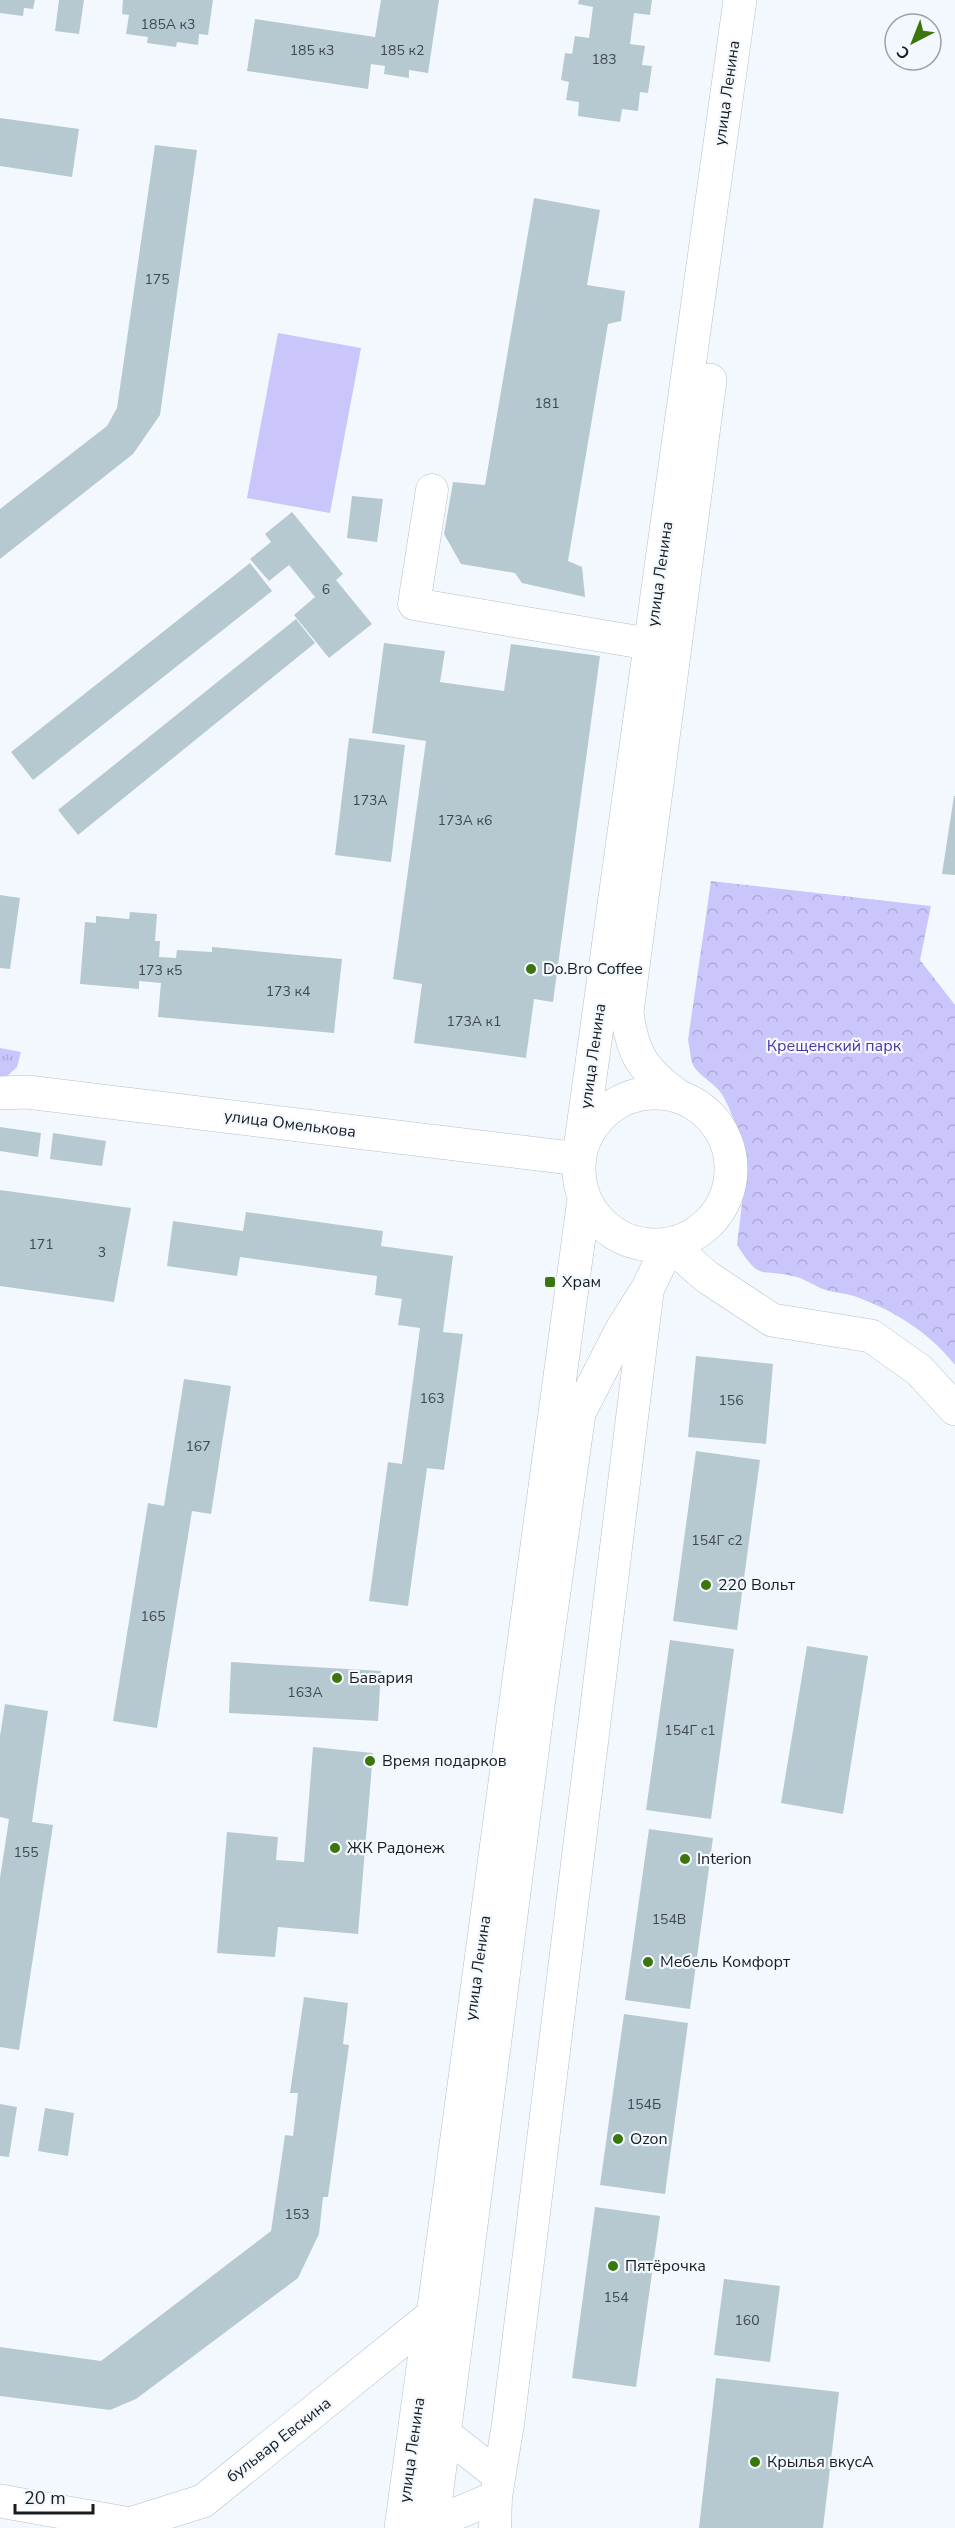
<svg xmlns="http://www.w3.org/2000/svg" width="955" height="2528" viewBox="0 0 955 2528" font-family="'Nunito Sans',sans-serif">
	<style>
		.grass { fill: url(#grass-tufts) }
		.park { fill: url(#park-crowns) }
		.garden { fill: #cac6fc }
		.building { fill: #b6c9d1 }
		.lines { fill: none; stroke-linecap: round; stroke-linejoin: round }
		.street-casing { stroke: #b2c0cc; stroke-width: 33 }
		.secondary-casing { stroke: #b2c0cc; stroke-width: 34 }
		.street { stroke: #fff; stroke-width: 32 }
		.secondary { stroke: #fff; stroke-width: 33 }
		.poi-dot { fill: #3a760c; stroke: #f3f8fe; stroke-width: 2 }
		.labels { text-anchor: middle; dominant-baseline: central; stroke-width: 4.5; stroke-linejoin: round; paint-order: stroke }
		.number-label { font-size: 14px; fill: #40484d }
		.street-label { font-size: 16px; fill: #181d21; stroke: #f3f8fe }
		.poi-label { font-size: 16px; fill: #181d21; stroke: #f3f8fe; text-anchor: start }
		.park-label { font-size: 16px; fill: #4e389d; stroke: #f3f8fe }
	</style>
	<defs>
		<pattern id="grass-tufts" width="24" height="20" patternUnits="userSpaceOnUse" patternTransform="scale(1.5)"><rect width="24" height="20" fill="#cac6fc"/><path d="M3 7l-1-3M5 7V3M7 7l1-3M15 17l-1-3M17 17v-4M19 17l1-3" fill="none" stroke="#adaad8"/></pattern>
		<pattern id="park-crowns" width="20" height="18" patternUnits="userSpaceOnUse" patternTransform="scale(1.5)"><rect width="20" height="18" fill="#cac6fc"/><path d="M2 6a3 3 0 1 1 6 0M12 15a3 3 0 1 1 6 0" fill="none" stroke="#adaad8"/></pattern>
	</defs>
	<rect width="100%" height="100%" fill="#f3f8fe"/>
	<!-- grass -->
	<path class="grass" d="M0,1048L21,1052L17,1067L4,1079H0Z"/>
	<!-- park -->
	<path class="park" d="M711,881L931,906L920,960L955,1005V1365C929,1332 893,1310 854,1296C845,1293 835,1293 826,1290C816,1287 807,1280 797,1277C760,1267 762,1284 737,1245C744,1191 751,1146 723,1096C716,1084 702,1078 694,1067C690,1060 690,1048 688,1040Z"/>
	<!-- garden -->
	<path class="garden" d="M278,333L361,348L330,513L247,498Z"/>
	<!-- building -->
	<path class="building" d="M0,0H35L33,9L24,8L23,16L0,13Z
		M59,0H84L79,34L55,31Z
		M123,0H213L208,35L199,34L198,45L177,42L176,47L147,43L148,37L126,34L129,15L122,14Z
		M381,0H439L428,73L409,70V78L384,74L385,66L371,64L368,89L247,71L255,19L375,37Z
		M579,0H652L650,15L634,13L630,44L645,46L642,65L652,66L648,93L640,92L638,111L622,109L620,122L578,116L579,102L566,100L569,82L561,80L565,53L572,54L575,36L589,38L593,7L578,4Z
		M0,118L79,129L72,177L0,166Z
		M155,145L197,150L160,415L133,454L0,559V509L107,426L117,408Z
		M534,198L600,210L587,285L625,291L621,321L608,324L568,561L582,567L585,597L522,583L515,573L461,564L444,534L453,482L485,485Z
		M352,496L383,499L377,542L347,538Z
		M292,512L343,574L336,580L372,624L329,658L294,615L315,597L289,565L269,581L250,559L271,542L265,534Z
		M250,563L272,591L33,780L11,752Z
		M296,619L315,643L78,835L58,810Z
		M384,643L445,651L440,682L504,691L511,644L600,656L553,1002L534,999L526,1058L414,1043L422,984L393,979L426,741L372,733Z
		M349,738L405,745L391,862L335,855Z
		M954,796H955V875L942,874Z
		M0,895L20,898L10,969L0,968Z
		M130,912L157,914L155,941H160L159,957L176,958L177,950L212,952V947L342,959L334,1033L158,1017L161,983L139,981V989L80,984L85,922L96,923V916L129,919Z
		M0,1127L41,1133L38,1157L0,1151Z
		M53,1133L106,1141L102,1166L50,1159Z
		M0,1190L131,1208L114,1302L0,1286Z
		M246,1212L383,1231L381,1246L453,1256L443,1332L463,1334L444,1470L427,1468L408,1606L369,1601L388,1462L402,1464L420,1328L398,1325L402,1299L375,1295L377,1276L240,1257L237,1276L167,1266L173,1221L243,1231Z
		M696,1356L773,1364L766,1444L688,1437Z
		M184,1379L231,1386L211,1514L192,1511L157,1728L113,1721L148,1503L164,1506Z
		M696,1451L760,1460L737,1630L673,1621Z
		M670,1640L734,1649L711,1819L646,1810Z
		M807,1646L868,1656L843,1814L781,1803Z
		M231,1662L381,1671L378,1721L229,1713Z
		M5,1704L48,1711L32,1822L53,1825L19,2050L0,2047V1878L9,1819L0,1817V1736Z
		M313,1747L373,1753L358,1934L278,1927L275,1957L217,1953L227,1832L278,1837L276,1860L304,1862Z
		M649,1829L713,1838L690,2009L625,2000Z
		M304,1997L348,2003L343,2044L349,2045L328,2197H323L319,2234L298,2278L136,2399L110,2410L0,2396V2347L101,2361L271,2231L285,2135L293,2136L298,2093H290Z
		M624,2014L688,2023L665,2194L600,2185Z
		M0,2104L17,2107L9,2157L0,2156Z
		M45,2108L74,2113L68,2156L38,2151Z
		M595,2207L660,2216L636,2387L572,2378Z
		M724,2279L780,2286L770,2362L714,2355Z
		M716,2378L839,2392L823,2528H699Z"/>
	<g class="lines">
		<defs>
			<path id="street" d="M432,490L414,604L650,644
				M444,2433L499,2476
				M432,2524L496,2497
				M495,2528L496,2497L508,2424L648,1288"/>
			<path id="secondary" d="M579 1169a76 76 0 1 1 152 0a76 76 0 1 1-152 0Z
				M0,1093L27,1092L579,1159
				M678,1096C644,1071 632,1055 627,1012L710,380
				M580,1149L740,0
				M0,2501L130,2524L203,2501L433,2315
				M401,2528L427,2339L433,2315L584,1199
				M432,2528L539,1698L579,1413L622,1329L648,1288L669,1244L707,1277L772,1320L871,1336L919,1370L955,1409"/>
		</defs>
		<!-- street casing -->
		<use href="#street" class="street-casing"/>
		<!-- secondary casing -->
		<use href="#secondary" class="secondary-casing"/>
		<!-- street -->
		<use href="#street" class="street"/>
		<!-- secondary -->
		<use href="#secondary" class="secondary"/>
	</g>
	<!-- markers -->
	<g class="poi-dot">
		<circle cx="531" cy="969" r="6"/>
		<rect x="544" y="1276" width="12" height="12" rx="3"/>
		<circle cx="706" cy="1585" r="6"/>
		<circle cx="337" cy="1678" r="6"/>
		<circle cx="370" cy="1761" r="6"/>
		<circle cx="335" cy="1848" r="6"/>
		<circle cx="685" cy="1859" r="6"/>
		<circle cx="648" cy="1962" r="6"/>
		<circle cx="618" cy="2139" r="6"/>
		<circle cx="613" cy="2266" r="6"/>
		<circle cx="755" cy="2462" r="6"/>
	</g>
	<g class="labels">
		<!-- number labels -->
		<g class="number-label">
			<text x="168" y="24">185А к3</text>
			<text x="312" y="50">185 к3</text>
			<text x="402" y="50">185 к2</text>
			<text x="604" y="59">183</text>
			<text x="157" y="279">175</text>
			<text x="547" y="403">181</text>
			<text x="326" y="589">6</text>
			<text x="370" y="800">173А</text>
			<text x="465" y="820">173А к6</text>
			<text x="160" y="970">173 к5</text>
			<text x="288" y="991">173 к4</text>
			<text x="474" y="1021">173А к1</text>
			<text x="41" y="1244">171</text>
			<text x="102" y="1252">3</text>
			<text x="432" y="1398">163</text>
			<text x="731" y="1400">156</text>
			<text x="198" y="1446">167</text>
			<text x="717" y="1540">154Г с2</text>
			<text x="153" y="1616">165</text>
			<text x="305" y="1692">163А</text>
			<text x="690" y="1730">154Г с1</text>
			<text x="26" y="1852">155</text>
			<text x="669" y="1919">154В</text>
			<text x="644" y="2104">154Б</text>
			<text x="297" y="2214">153</text>
			<text x="616" y="2297">154</text>
			<text x="747" y="2320">160</text>
		</g>
		<!-- street labels -->
		<g class="street-label">
			<text transform="translate(727 93) rotate(-82)">улица Ленина</text>
			<text transform="translate(660 574) rotate(-82)">улица Ленина</text>
			<text transform="translate(593 1056) rotate(-82)">улица Ленина</text>
			<text transform="translate(290 1124) rotate(7)">улица Омелькова</text>
			<text transform="translate(478 1968) rotate(-82)">улица Ленина</text>
			<text transform="translate(279 2440) rotate(-38)">бульвар Евскина</text>
			<text transform="translate(412 2450) rotate(-82)">улица Ленина</text>
		</g>
		<!-- poi labels -->
		<g class="poi-label">
			<text x="543" y="969">Do.Bro Coffee</text>
			<text x="562" y="1282">Храм</text>
			<text x="718" y="1585">220 Вольт</text>
			<text x="349" y="1678">Бавария</text>
			<text x="382" y="1761">Время подарков</text>
			<text x="347" y="1848">ЖК Радонеж</text>
			<text x="697" y="1859">Interion</text>
			<text x="660" y="1962">Мебель Комфорт</text>
			<text x="630" y="2139">Ozon</text>
			<text x="625" y="2266">Пятёрочка</text>
			<text x="767" y="2462">Крылья вкусА</text>
		</g>
		<!-- park labels -->
		<g class="park-label">
			<text x="834" y="1046">Крещенский парк</text>
		</g>
	</g>
	<!-- north arrow -->
	<g transform="translate(913 42) rotate(222)"><circle r="28" fill="#f3f8fe" stroke="#9ba0a6" stroke-width="1.5"/>
	<path d="M0-4.5L10 22L0 15L-10 22Z" fill="#3a760c"/>
	<text y="-9" font-size="16" font-weight="bold" text-anchor="middle" fill="#181d21">С</text>
	</g>
	<!-- scale -->
	<path d="M15 2504v9h78v-9" fill="none" stroke="#181d21" stroke-width="3"/>
	<text x="24" y="2504" font-size="18" fill="#181d21" stroke="#f3f8fe" stroke-width="4.5" paint-order="stroke">20 m</text>
</svg>
